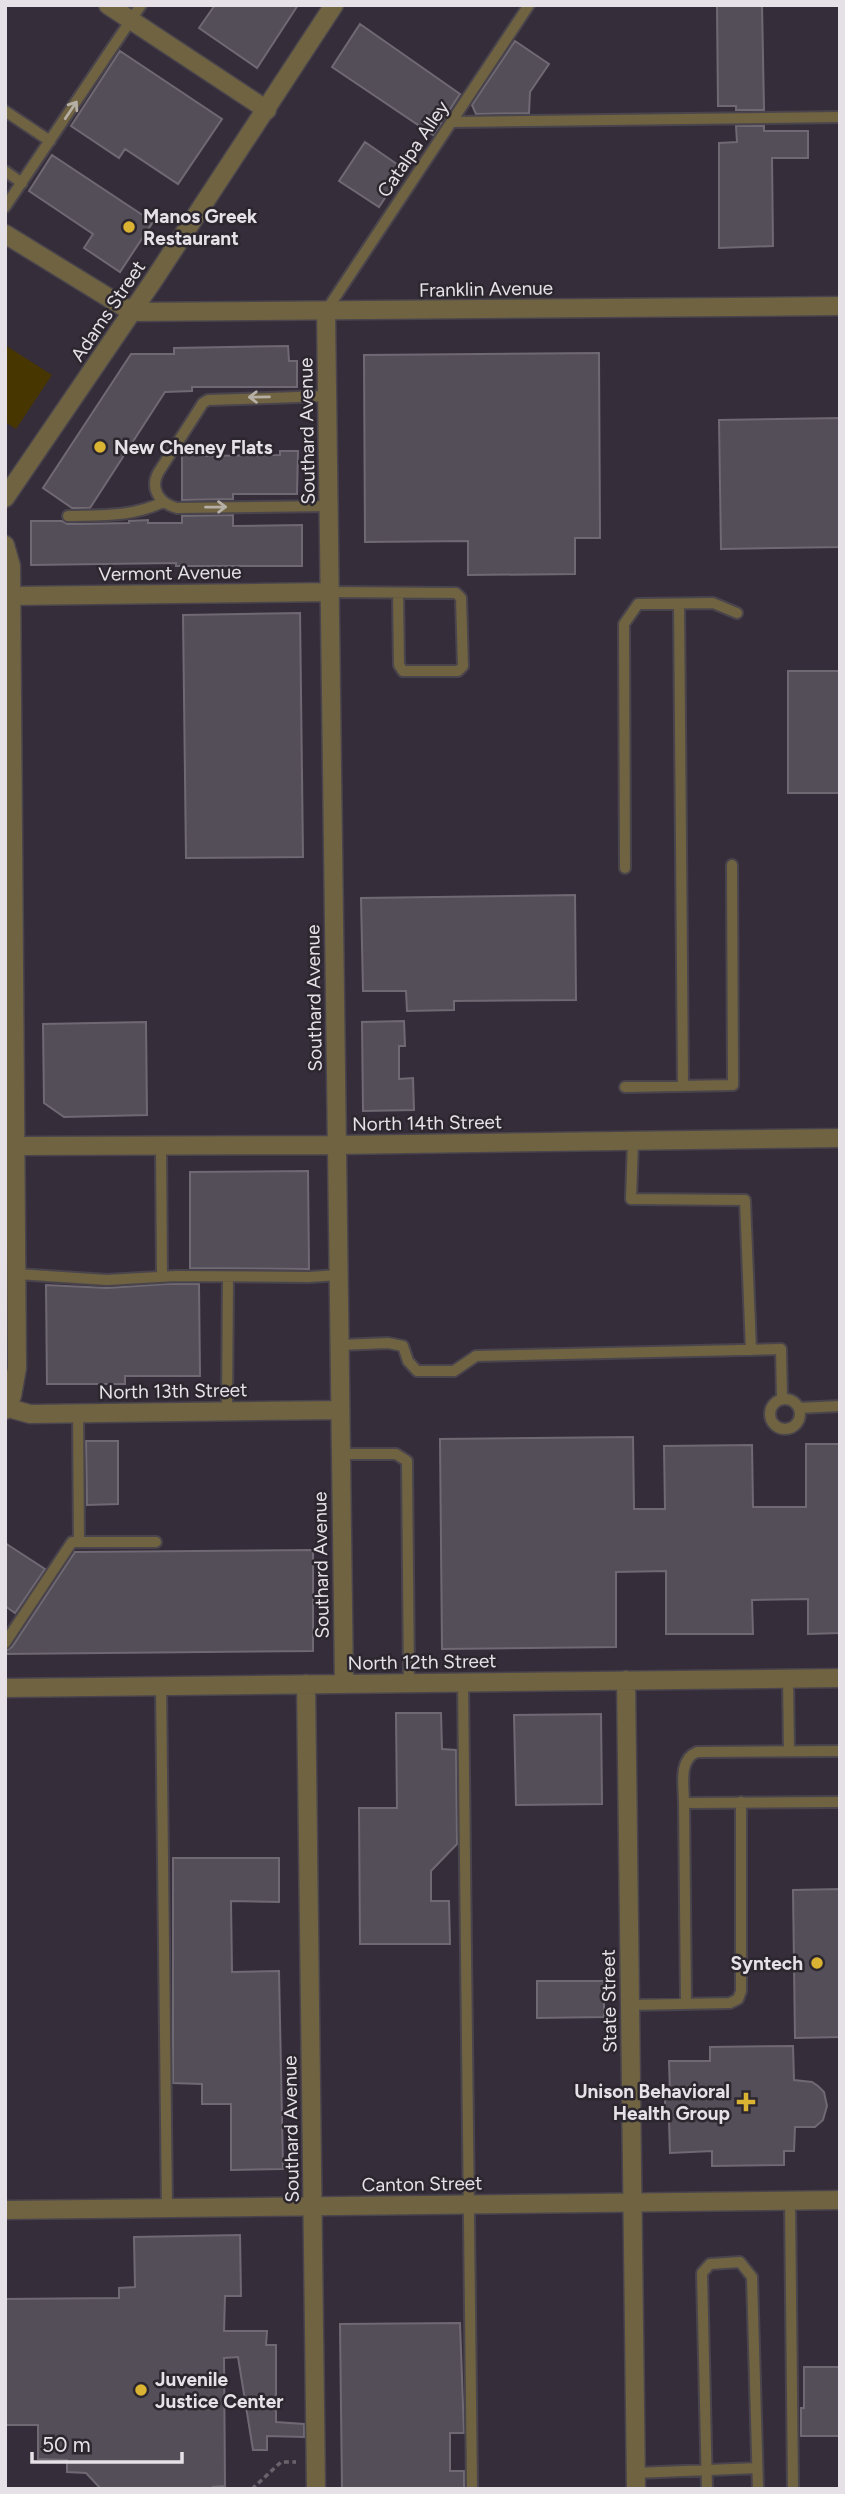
<svg xmlns="http://www.w3.org/2000/svg" width="845" height="2494" viewBox="0 0 845 2494" font-family="Figtree,sans-serif">
	<style>
		.built { fill: #362d3b }
		.green { fill: #473600 }
		.building { fill: #544e58; stroke: #6f6973; stroke-width: 2 }
		.lines { fill: none; stroke-linecap: round; stroke-linejoin: round }
		.service-casing { stroke: #4a454c; stroke-width: 14 }
		.minor-casing { stroke: #4a454c; stroke-width: 21 }
		.tertiary-casing { stroke: #4a454c; stroke-width: 21 }
		.path { stroke: #69646b; stroke-width: 3.5; stroke-dasharray: 5 3.5; stroke-linecap: butt }
		.service { stroke: #6f6342; stroke-width: 10 }
		.minor { stroke: #6f6342; stroke-width: 18 }
		.tertiary { stroke: #6f6342; stroke-width: 18 }
		.oneway { stroke: #b6afa5 }
		.poi-dot { fill: #dab333; stroke: #2c272f; stroke-width: 2.5 }
		.labels { text-anchor: middle; dominant-baseline: central; stroke-width: 5; stroke-linejoin: round; paint-order: stroke }
		.street-label { font-size: 19px; fill: #e5e1e7; stroke: #2c272f }
		.poi-label { font-size: 19px; font-weight: bold; fill: #e5e1e7; stroke: #2c272f; text-anchor: start }
	</style>
	<rect width="100%" height="100%" fill="#2c272f"/>
	<!-- built -->
	<path class="built" d="M5,5H840V2489H5Z"/>
	<!-- green -->
	<path class="green" d="M5,345L52,375L16,429L5,422Z"/>
	<!-- building -->
	<path class="building" d="M215,5H298L257,68L199,28Z
		M717,5H762L764,110H736V106H718Z
		M360,24L460,94L433,135L332,67Z
		M515,41L549,64L530,92L529,113L476,114L472,105Z
		M120,51L222,119L178,184L125,149L119,158L71,126Z
		M736,126H764V131H808V158H772L773,246L719,248V143L737,142Z
		M365,142L404,169L379,207L339,181Z
		M52,155L153,222L120,272L84,248L93,234L29,191Z
		M288,346L289,361H297V387H192V391L165,392L90,508H72L43,488L131,354H174V348Z
		M599,353L600,538H575V574L468,575V541L365,542L364,355Z
		M840,418V547L721,549L719,420Z
		M280,451H298L297,494H233V499L182,500V452H202V456L280,455Z
		M233,515V526L302,525V566H176V563L31,565V521H62L67,524H79L129,523V521L148,520V523H182V516Z
		M300,613L303,857L186,858L183,615Z
		M788,671H840V793H788Z
		M575,895L576,1000L454,1001V1010L407,1011L406,991H363L361,898Z
		M404,1021L405,1046H399V1079L413,1078L414,1110L363,1111L362,1022Z
		M146,1022L147,1115L64,1117L44,1103L43,1024Z
		M308,1171L309,1269L190,1268V1172Z
		M166,1284H199L200,1376H125V1384H47L46,1285L107,1288Z
		M633,1437L634,1509H665L664,1446L752,1445L753,1507H806V1444H840V1633L808,1634V1599L752,1600L753,1634H666V1571L616,1572V1647L442,1649L440,1439Z
		M86,1441H118V1504L87,1505Z
		M5,1543L45,1569L15,1613L5,1606Z
		M313,1550V1651L5,1654V1651L12,1647L75,1552Z
		M396,1713H441L442,1749L456,1750L457,1844L431,1871V1901H449L450,1944H360L359,1808H397Z
		M601,1714L602,1804L516,1805L514,1715Z
		M173,1858H279V1902L231,1901L232,1972L279,1971L283,2169L231,2170V2104H202V2084L173,2083Z
		M840,1889V2037L795,2038L793,1890Z
		M537,1981H604V2017L537,2018Z
		M793,2046L794,2080L812,2082L818,2086L824,2092L827,2106L823,2120L815,2127H795L794,2151H784V2165L712,2166V2151L670,2153L669,2121H665V2092H670L669,2061H710V2047Z
		M240,2235L241,2296H225L224,2331H267L266,2345H276V2422L304,2424V2437L267,2436V2450H253L238,2357L224,2358L225,2486L213,2487V2489H101L86,2473L67,2472V2460L38,2459V2425H5V2299L119,2298V2288L135,2287L134,2237Z
		M460,2323L464,2433H450V2471H464V2489H342L340,2324Z
		M804,2367H840V2436H801V2408H804Z"/>
	<g class="lines">
		<defs>
			<path id="service" d="M5,111L50,141
				M452,122L840,117
				M5,171L22,183
				M5,207L141,5
				M326,311L529,5
				M327,396L208,400L203,403L158,473C150,489 159,503 177,508L329,506
				M68,516C101,515 133,517 163,502
				M330,592L456,593L461,598L463,666L458,671H403L399,665L398,593
				M679,604L683,1086
				M625,868L624,624L638,604L713,603L737,613
				M625,1087L733,1085L732,865
				M633,1141L631,1199L745,1200L751,1350
				M161,1145L162,1277
				M17,1274L107,1280L176,1276L309,1277L339,1275
				M340,1345L388,1343L403,1346L408,1361L417,1371H454L476,1356L781,1349L782,1399
				M770 1414a15 15 0 1 1 30 0a15 15 0 1 1-30 0Z
				M799,1408L840,1406
				M227,1412L228,1277
				M78,1413L79,1542
				M341,1454H396L407,1461L409,1683
				M5,1643L72,1542H156
				M788,1678L789,1751
				M463,1682L472,2489
				M161,1686L167,2208
				M840,1751L697,1752C678,1760 684,1785 684,1803L840,1802
				M684,1803L686,2004
				M630,2005L730,2003L738,1999L741,1991V1802
				M790,2201L793,2489
				M635,2473L757,2468
				M707,2489L702,2273L710,2264L740,2262L752,2277L758,2489"/>
			<path id="minor" d="M108,5L267,110
				M326,311L344,1684
				M11,596L330,592
				M16,1146L337,1145L840,1138
				M5,1407L30,1414L340,1410
				M626,1680L636,2489
				M306,1684L316,2489
				M5,1688L840,1678"/>
			<path id="tertiary" d="M5,234L132,312L840,306
				M5,498L153,281L334,5
				M5,545L11,566L17,1368L12,1396L5,1410
				M5,2210L840,2200"/>
		</defs>
		<!-- service casing -->
		<use href="#service" class="service-casing"/>
		<!-- minor casing -->
		<use href="#minor" class="minor-casing"/>
		<!-- tertiary casing -->
		<use href="#tertiary" class="tertiary-casing"/>
		<!-- path -->
		<path class="path" d="M252,2489L281,2462H296"/>
		<!-- service -->
		<use href="#service" class="service"/>
		<!-- minor -->
		<use href="#minor" class="minor"/>
		<!-- tertiary -->
		<use href="#tertiary" class="tertiary"/>
	</g>
	<!-- one-way arrows -->
	<defs><path id="oneway-shaft" d="M-6 0H5M1.5-3L5.5 0L1.5 3" fill="none" stroke-width="1.6" stroke-linecap="round" stroke-linejoin="round" transform="scale(1.75)"/></defs>
	<g class="oneway">
		<use href="#oneway-shaft" transform="translate(71 110) rotate(-56)"/>
		<use href="#oneway-shaft" transform="translate(259 397) rotate(179)"/>
		<use href="#oneway-shaft" transform="translate(216 507) rotate(-1)"/>
	</g>
	<!-- markers -->
	<g class="poi-dot">
		<circle cx="129" cy="227" r="7"/>
		<circle cx="100" cy="447" r="7"/>
		<circle cx="817" cy="1963" r="7"/>
		<path d="M742.5 2091.5h7v7h7v7h-7v7h-7v-7h-7v-7h7z"/>
		<circle cx="141" cy="2390" r="7"/>
	</g>
	<g class="labels">
		<!-- street labels -->
		<g class="street-label">
			<text transform="translate(413 149) rotate(-56)">Catalpa Alley</text>
			<text transform="translate(486 289) rotate(-1)">Franklin Avenue</text>
			<text transform="translate(108 311) rotate(-56)">Adams Street</text>
			<text transform="translate(307 431) rotate(-91)">Southard Avenue</text>
			<text transform="translate(170 573) rotate(-1)">Vermont Avenue</text>
			<text transform="translate(314 998) rotate(-91)">Southard Avenue</text>
			<text transform="translate(427 1123) rotate(-1)">North 14th Street</text>
			<text transform="translate(173 1391) rotate(-1)">North 13th Street</text>
			<text transform="translate(321 1565) rotate(-91)">Southard Avenue</text>
			<text transform="translate(422 1662) rotate(-1)">North 12th Street</text>
			<text transform="translate(609 2001) rotate(-91)">State Street</text>
			<text transform="translate(291 2129) rotate(-91)">Southard Avenue</text>
			<text transform="translate(422 2184) rotate(-1)">Canton Street</text>
		</g>
		<!-- poi labels -->
		<g class="poi-label">
			<text x="143" y="216">Manos Greek<tspan x="143" dy="22">Restaurant</tspan></text>
			<text x="114" y="447">New Cheney Flats</text>
			<text x="803" y="1963" text-anchor="end">Syntech</text>
			<text x="730" y="2091" text-anchor="end">Unison Behavioral<tspan x="730" dy="22">Health Group</tspan></text>
			<text x="155" y="2379">Juvenile<tspan x="155" dy="22">Justice Center</tspan></text>
		</g>
	</g>
	<!-- border -->
	<rect width="845" height="2494" fill="none" stroke="#e5e1e7" stroke-width="14"/>
	<!-- scale -->
	<path d="M32 2452v10h150v-10" fill="none" stroke="#e5e1e7" stroke-width="3.5"/>
	<text x="42" y="2452" font-size="21" fill="#e5e1e7" stroke="#2c272f" stroke-width="5" paint-order="stroke">50 m</text>
</svg>
